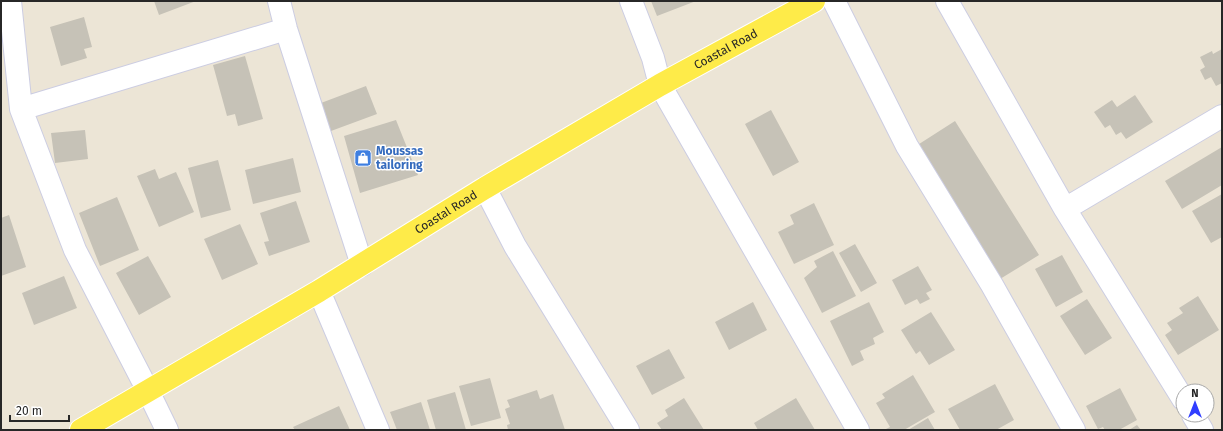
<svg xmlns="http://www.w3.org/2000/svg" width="1223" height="431" viewBox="0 0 1223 431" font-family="'Fira Sans',sans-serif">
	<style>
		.building { fill: #c6c2b7 }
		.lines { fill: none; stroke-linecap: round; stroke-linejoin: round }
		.street-casing { stroke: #cccde2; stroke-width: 24 }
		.secondary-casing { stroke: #cccde2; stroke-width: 24 }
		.primary-casing { stroke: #fff; stroke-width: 24 }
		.street { stroke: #fff; stroke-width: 22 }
		.secondary { stroke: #fff; stroke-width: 22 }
		.primary { stroke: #feeb49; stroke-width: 22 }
		.labels { text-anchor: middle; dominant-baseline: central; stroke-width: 3; stroke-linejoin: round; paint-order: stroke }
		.street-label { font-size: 12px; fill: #272727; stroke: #fff }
		.shop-label { font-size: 12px; font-weight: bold; fill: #366cbe; stroke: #fff; text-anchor: start }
	</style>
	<rect width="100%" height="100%" fill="#ece5d6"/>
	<!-- building -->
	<path class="building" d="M154,1H196L159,15Z
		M651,1H696L657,16Z
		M84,17L92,47L84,49L87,58L61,66L50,27Z
		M1222,49V83L1216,86L1211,77L1205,80L1200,70L1205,67L1200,57L1212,51L1213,54Z
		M245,56L263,119L238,126L235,114L227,116L213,65Z
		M366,86L377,114L331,131L321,103Z
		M1135,95L1153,122L1126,139L1121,132L1116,135L1110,125L1105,128L1094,112L1112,100L1117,107Z
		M771,110L799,162L773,176L745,124Z
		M396,120L418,175L360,193L344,136Z
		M955,121L1039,255L1000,279L916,146Z
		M85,130L88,159L55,163L51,133Z
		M1222,147V185L1182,209L1165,181Z
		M293,158L301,192L253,204L245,170Z
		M218,160L231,210L201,218L188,168Z
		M155,169L159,179L176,172L194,212L159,227L137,176Z
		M1222,194V237L1211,243L1192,211Z
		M117,197L139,250L100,266L79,213Z
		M296,201L310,242L269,256L264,242L269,241L260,213Z
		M814,203L834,245L794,264L778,232L794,224L790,215Z
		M9,215L26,267L1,276V218Z
		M240,224L258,264L222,280L204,239Z
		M855,244L877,283L861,292L839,253Z
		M833,251L856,296L822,313L804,278L817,267L814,261Z
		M1062,255L1083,292L1056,307L1035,269Z
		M148,256L171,297L139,315L116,273Z
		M918,266L932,290L926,293L930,299L920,304L917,299L905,305L892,280Z
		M64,276L77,308L34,325L22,293Z
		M1198,296L1219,330L1178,355L1165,335L1172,330L1167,323L1183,313L1179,308Z
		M1087,299L1112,338L1085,355L1060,316Z
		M753,302L767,330L729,350L715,322Z
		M869,302L884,332L873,338L875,344L860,351L864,360L852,366L830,321Z
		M931,312L955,350L929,365L920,351L916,354L901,330Z
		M669,349L685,378L652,395L636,366Z
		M913,375L935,412L904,430H887L886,429L890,427L876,403L885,398L882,394Z
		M490,378L501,418L471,426L459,386Z
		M995,384L1014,420L996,430H960L948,409Z
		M1120,388L1137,420L1119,430H1105L1103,427L1098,429L1086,406Z
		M537,390L540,399L553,394L565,430H508L507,425L510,424L505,409L510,407L507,400Z
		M455,392L466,430H436L427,400Z
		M684,398L704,430H662L657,423L668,416L665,410Z
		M796,398L815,430H758L754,423Z
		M421,402L430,430H397L390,412Z
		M339,406L350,430H295L293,427Z
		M928,418L935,430H908Z
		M1137,425L1141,430H1129Z"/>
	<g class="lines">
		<defs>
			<path id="street" d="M10,1L21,109L75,250L148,391L167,430
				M279,1L286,29L362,265
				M631,1L653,58L660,85L858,430
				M834,1L907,146L992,285L1074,430
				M947,1L1065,209L1183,399
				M21,109L286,29
				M1065,209L1222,116
				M319,291L378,430
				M1193,415L1202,430"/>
			<path id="secondary" d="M485,188L515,246L628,430"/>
			<g id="primary">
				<path id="s1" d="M81,430L319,291L485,188L660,85L814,1"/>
			</g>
		</defs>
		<!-- street casing -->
		<use href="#street" class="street-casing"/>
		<!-- secondary casing -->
		<use href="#secondary" class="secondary-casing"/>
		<!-- primary casing -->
		<use href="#primary" class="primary-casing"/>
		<!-- street -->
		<use href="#street" class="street"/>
		<!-- secondary -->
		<use href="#secondary" class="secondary"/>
		<!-- primary -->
		<use href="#primary" class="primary"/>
	</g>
	<!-- icons -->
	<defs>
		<symbol id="shop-square" viewBox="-11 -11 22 22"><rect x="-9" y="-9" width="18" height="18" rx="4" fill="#3f7fe0" stroke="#fff"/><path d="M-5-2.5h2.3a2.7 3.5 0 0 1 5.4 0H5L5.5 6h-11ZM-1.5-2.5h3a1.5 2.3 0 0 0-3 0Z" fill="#fff"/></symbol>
	</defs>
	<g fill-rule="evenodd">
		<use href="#shop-square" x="353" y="148" width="20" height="20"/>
	</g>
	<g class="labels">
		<!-- street labels -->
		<g class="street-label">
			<text stroke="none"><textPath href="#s1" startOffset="749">Coastal Road</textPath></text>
			<text stroke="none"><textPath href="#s1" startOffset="425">Coastal Road</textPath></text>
		</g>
		<!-- shop labels -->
		<g class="shop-label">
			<text x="376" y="151">Moussas<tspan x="376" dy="14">tailoring</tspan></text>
		</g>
	</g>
	<!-- border -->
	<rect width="1223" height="431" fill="none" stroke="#272727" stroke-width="4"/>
	<!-- north arrow -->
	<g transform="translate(1195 403)"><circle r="19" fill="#ffffff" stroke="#a9a9a9"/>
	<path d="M0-3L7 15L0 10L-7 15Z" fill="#303dff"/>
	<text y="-6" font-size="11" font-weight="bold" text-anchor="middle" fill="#272727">N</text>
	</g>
	<!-- scale -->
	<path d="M10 415v6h59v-6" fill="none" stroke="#272727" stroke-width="2"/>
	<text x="16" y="415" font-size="12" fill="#272727" stroke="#ffffff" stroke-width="3" paint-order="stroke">20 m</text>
</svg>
